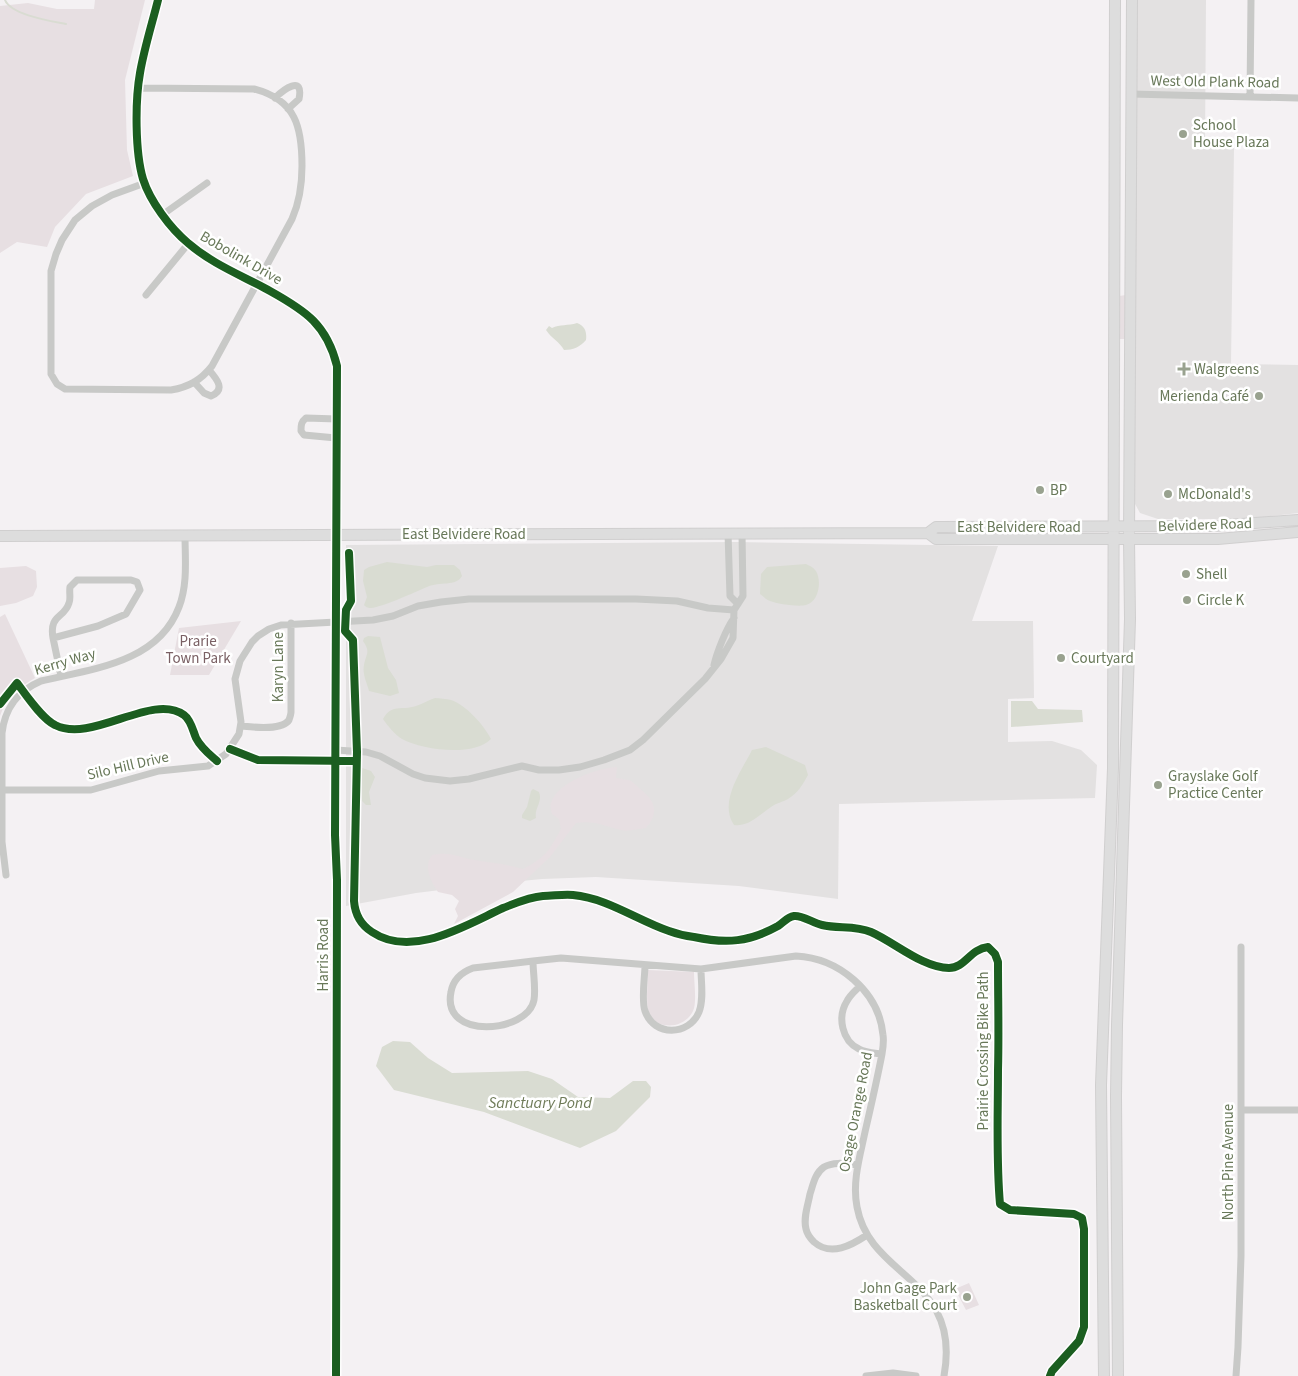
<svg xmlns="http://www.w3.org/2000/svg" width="1298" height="1376" viewBox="0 0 1298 1376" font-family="'Source Sans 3',sans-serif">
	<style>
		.built { fill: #e3e1e1 }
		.green { fill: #e7dfe2 }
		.water { fill: #d9dcd2 }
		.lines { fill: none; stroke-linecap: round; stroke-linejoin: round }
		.stream { stroke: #d9dcd2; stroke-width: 2 }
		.primary-casing { stroke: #d0cfcf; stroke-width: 12 }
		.street { stroke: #c8c9c7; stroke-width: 7 }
		.primary { stroke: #ddd; stroke-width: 10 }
		.cycleway-casing { stroke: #fff; stroke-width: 11 }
		.cycleway { stroke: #1b5e20; stroke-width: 8 }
		.poi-dot { fill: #99a28f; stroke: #fff; stroke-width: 2 }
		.labels { text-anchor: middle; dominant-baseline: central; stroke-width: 5; stroke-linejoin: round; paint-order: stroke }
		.street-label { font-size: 15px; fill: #687859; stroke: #fff }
		.poi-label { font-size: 15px; fill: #687859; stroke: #fff; text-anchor: start }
		.park-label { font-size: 15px; fill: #7a6064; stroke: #fff }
		.water-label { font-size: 16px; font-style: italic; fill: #6f7b58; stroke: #fff }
	</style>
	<rect width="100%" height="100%" fill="#f4f1f3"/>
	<!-- built -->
	<path class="built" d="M1136,0H1206L1205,147L1234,148L1231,364L1298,365V513L1248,519H1158L1140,513L1134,502Z
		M737,542L998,546L972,621H1033L1034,698L1008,699V742L1052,741L1081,750L1097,765L1095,798L839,804L838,899L739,886L596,877L542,879L489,884L416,893L346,906V545Z"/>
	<!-- green -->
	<path class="green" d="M95,0H145L125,80L127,150L133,176L86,194L55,227L47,247L17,242L0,253V6L28,3L57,9H94Z
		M1126,295L1125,339H1120L1119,296Z
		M26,566L36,571L37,587L33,596L16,603L0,606V568Z
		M5,614L35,678C19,687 6,698 0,716V617Z
		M241,621L209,675H170L179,628Z
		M617,767L616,778C620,779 627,779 631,781C634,783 637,786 640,789C656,801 659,813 646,828C638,829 628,832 621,830C604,826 595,820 576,823L550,857L513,892L454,924L458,916L455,909L459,901L452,895L438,892C431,881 423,867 432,855C451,851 457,857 475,860C491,863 507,864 523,869C546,857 549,851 561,829L559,819L552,814C551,811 550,806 551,803C557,782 598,768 617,767Z
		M648,970L694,972C694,982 697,1003 693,1011C684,1030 654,1031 648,1010C646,999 648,981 648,970Z
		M969,1283L979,1305L966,1310L955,1289Z"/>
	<!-- water -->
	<path class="water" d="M577,323C585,326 587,332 586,340C580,347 573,350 564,350C560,342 551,338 546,330L549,326L552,328C560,324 568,326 577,323Z
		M387,562L427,567L436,565H454L460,570L462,576C456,587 440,581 427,587C415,592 383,607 371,608C367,608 366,607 364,605L367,597L363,581L364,570L369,567Z
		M806,564C810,566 813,567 816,571C822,581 819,602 806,605C799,607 777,604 770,601C766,600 763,596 760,594L761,574L767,567Z
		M368,636L380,637L388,668L396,680L399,693L390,696L369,691C367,683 362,674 364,665C366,653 371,653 363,641L364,638Z
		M435,698C440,698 446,699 451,700C466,705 484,725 491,739C474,757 422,750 402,739C394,734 388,726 383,719C392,703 401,711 416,706C422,704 429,700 435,698Z
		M1011,701H1032L1038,709L1082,710L1083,722L1011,727Z
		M766,747L805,765L808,775C803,784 798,793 788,799C783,802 776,803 771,807C759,815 749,827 734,825C718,802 742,770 752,750Z
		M362,768L371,771L375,777L369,792L371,805H366L362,801L360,771Z
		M533,789L539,792C543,802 534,808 536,818L530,821L522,818V815L527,807L531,791Z
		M393,1041L410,1042L428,1058L452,1073L528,1071L552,1079L578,1097L610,1098L633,1081H646L651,1087L650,1097L616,1131L580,1148L484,1112L394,1090L376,1066L382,1047Z"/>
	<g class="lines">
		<!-- stream -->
		<path class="stream" d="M5,0C11,15 51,21 66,24"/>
		<defs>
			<path id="primary" d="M928,533L936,527L1214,526L1298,520
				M0,536L928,533L936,539H1218L1298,532
				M1104,1376L1101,1085L1113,768L1115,0
				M1118,1376L1116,1096L1117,1025L1130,619L1129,539L1132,0"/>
		</defs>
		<!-- primary casing -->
		<use href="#primary" class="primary-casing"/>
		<!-- street -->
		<path class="street" d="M158,0C152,24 144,49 140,73C135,101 135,152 143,179C150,201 170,228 188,243C212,264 243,276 270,291C306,311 327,325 337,366L335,835L337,880L336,1376
			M138,88L254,89C296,100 302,127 302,166C302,185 300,201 292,219L212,366C201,380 189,387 171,390L65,389L57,384L51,374V271L56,254L62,240L75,220L92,206L112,195L145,183
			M1131,94L1298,98
			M1250,97L1251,0
			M275,98C283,90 304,74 299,99L288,109
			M162,215L207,183
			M146,295L188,244
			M194,382L204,393L211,396C226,390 217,379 209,370
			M336,438L304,435L301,431C301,425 301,422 306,418L337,419
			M728,533L730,596L738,604
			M77,580H131L137,582L140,590L126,614L98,626L53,638C49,614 64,619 69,603C71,599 69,592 70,587Z
			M53,638L61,676
			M714,665C717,652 726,629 734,618
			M241,726C252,727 282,731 289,720C290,717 291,714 291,712V623
			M336,750L366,752L380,756L413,774L425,778L450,781L469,779L522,766L539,770H559L580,767L604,760L630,750L643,740L705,679L721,659L733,638L734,610L743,596L742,533
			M2,790H91L159,771L208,766L226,754L239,734L241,722L235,679L240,661L252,642L258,636L269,629L281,625L373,620L393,616L418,606L441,602L469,599H636L677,601L708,608L734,610
			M6,875L2,842V733C5,707 18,691 41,681C92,669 158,663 179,607C188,584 185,558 185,535
			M533,961L561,958L701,969L796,956C838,958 879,991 883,1035C884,1041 883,1048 882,1054C877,1080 871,1106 865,1132C860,1156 852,1182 857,1207C870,1279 962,1277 944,1376
			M533,961C533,973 536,988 534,1000C528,1033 441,1041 451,992C453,980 462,972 473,968Z
			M645,965C645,977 641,1000 645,1011C654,1037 689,1036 699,1012C704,999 701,982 701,969
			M860,986C855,991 850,995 847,1001C837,1017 842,1041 859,1049C866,1053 875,1053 882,1054
			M1242,1110H1298
			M858,1165C848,1164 834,1161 824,1167C815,1173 813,1185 810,1194C808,1205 803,1218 806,1229C807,1234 811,1239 814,1242C831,1257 852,1245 867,1235
			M866,1376L893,1373L916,1376
			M1236,1376L1238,1347L1241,1256V947"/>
		<!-- primary -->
		<use href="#primary" class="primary"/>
		<defs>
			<path id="cycleway" d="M158,0C152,24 144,49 140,73C135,101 135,152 143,179C150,201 170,228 188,243C212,264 243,276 270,291C306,311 327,325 337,366L335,835L337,880L336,1376
				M349,553L351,601L346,610L345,631L353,640L357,752L354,901C355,914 361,925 372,932C412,959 466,925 503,908C516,903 529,897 543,896C553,896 563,894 573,895C607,898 637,920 669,931C677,934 686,936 694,937C727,944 749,942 778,926C783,923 787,917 794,916C802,915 813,923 822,925C838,929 855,925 871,932C894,942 923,968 949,968C965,968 970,949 988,947L995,954L998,962C998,998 999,1034 998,1070C998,1115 996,1159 1000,1204L1010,1210L1074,1214L1082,1218L1084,1229V1327L1079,1341L1052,1371L1050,1376
				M0,704L17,683C26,695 42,719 55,725C92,744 152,692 184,715C191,720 193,731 196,738C201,748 209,754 217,761
				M230,749L258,760L356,761"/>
		</defs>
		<!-- cycleway casing -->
		<use href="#cycleway" class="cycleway-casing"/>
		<!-- cycleway -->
		<use href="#cycleway" class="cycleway"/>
	</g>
	<!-- markers -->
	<g class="poi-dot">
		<circle cx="1183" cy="134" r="5"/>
		<path d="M1181.5 361.5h5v5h5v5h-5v5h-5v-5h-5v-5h5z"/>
		<circle cx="1259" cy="396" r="5"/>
		<circle cx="1040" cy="490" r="5"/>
		<circle cx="1168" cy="494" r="5"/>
		<circle cx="1186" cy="574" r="5"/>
		<circle cx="1187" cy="600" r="5"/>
		<circle cx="1061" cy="658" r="5"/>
		<circle cx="1158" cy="785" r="5"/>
		<circle cx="967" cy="1297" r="5"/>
	</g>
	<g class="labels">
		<!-- street labels -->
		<g class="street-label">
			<text transform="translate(1215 82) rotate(1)">West Old Plank Road</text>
			<text transform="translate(241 258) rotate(30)">Bobolink Drive</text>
			<text transform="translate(1205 525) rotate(-2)">Belvidere Road</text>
			<text x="1019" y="527">East Belvidere Road</text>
			<text x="464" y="534">East Belvidere Road</text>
			<text transform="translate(65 662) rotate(-16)">Kerry Way</text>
			<text transform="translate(278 667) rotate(-90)">Karyn Lane</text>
			<text transform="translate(128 766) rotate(-13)">Silo Hill Drive</text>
			<text transform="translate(323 955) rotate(-90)">Harris Road</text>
			<text transform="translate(983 1051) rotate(-90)">Prairie Crossing Bike Path</text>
			<text transform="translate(856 1112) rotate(-79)">Osage Orange Road</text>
			<text transform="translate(1228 1162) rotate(-90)">North Pine Avenue</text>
		</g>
		<!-- poi labels -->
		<g class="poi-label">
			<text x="1193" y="125">School<tspan x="1193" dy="17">House Plaza</tspan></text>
			<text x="1194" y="369">Walgreens</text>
			<text x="1249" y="396" text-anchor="end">Merienda Café</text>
			<text x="1050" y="490">BP</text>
			<text x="1178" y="494">McDonald's</text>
			<text x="1196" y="574">Shell</text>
			<text x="1197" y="600">Circle K</text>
			<text x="1071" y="658">Courtyard</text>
			<text x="1168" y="776">Grayslake Golf<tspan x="1168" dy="17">Practice Center</tspan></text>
			<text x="957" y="1288" text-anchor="end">John Gage Park<tspan x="957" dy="17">Basketball Court</tspan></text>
		</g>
		<!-- park labels -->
		<g class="park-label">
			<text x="198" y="641">Prarie<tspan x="198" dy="17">Town Park</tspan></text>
		</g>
		<!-- water labels -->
		<g class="water-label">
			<text x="540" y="1103">Sanctuary Pond</text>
		</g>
	</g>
</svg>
